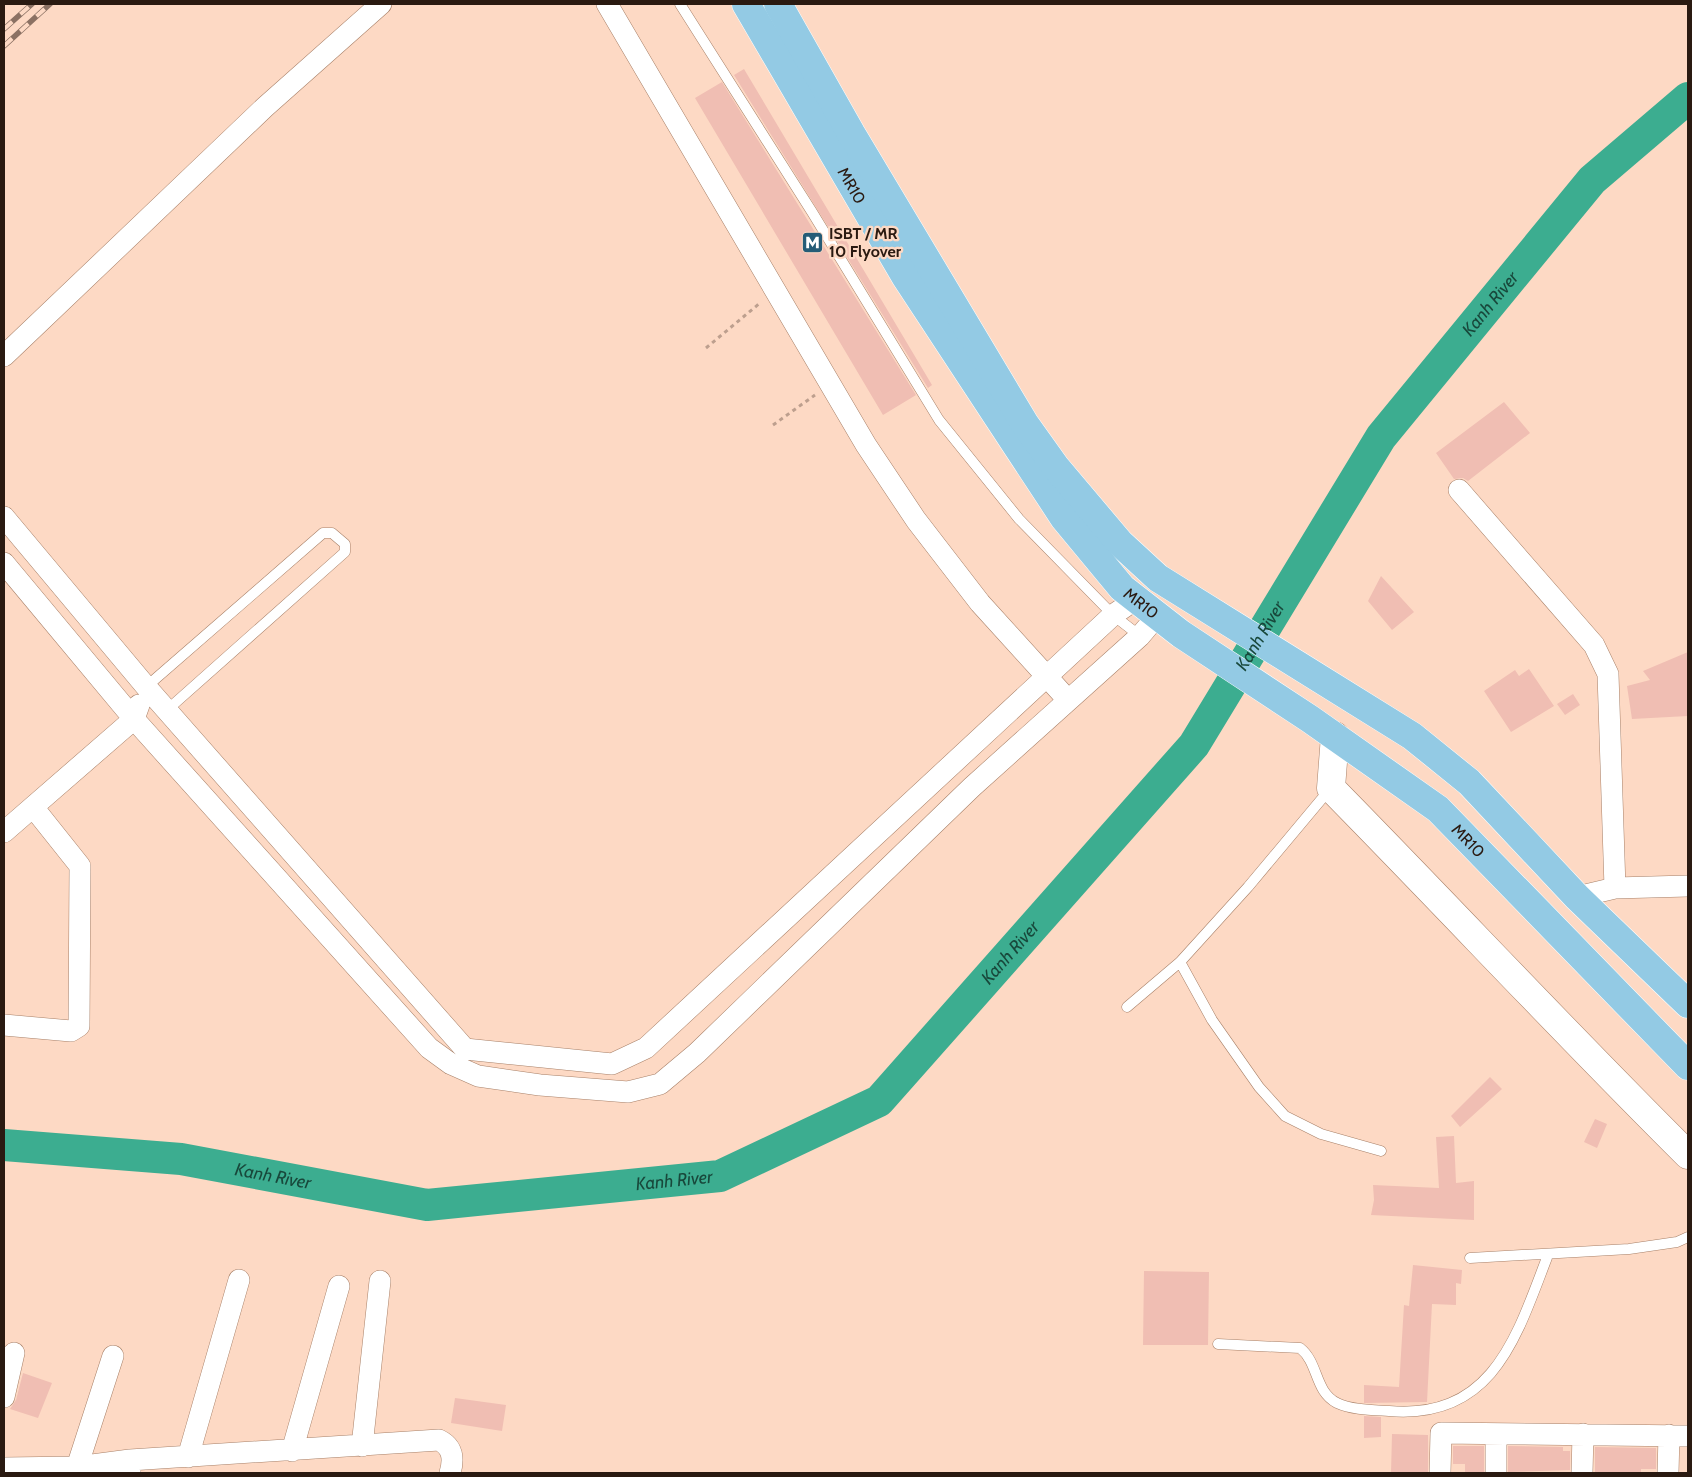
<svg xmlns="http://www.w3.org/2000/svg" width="1692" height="1477" viewBox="0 0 1692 1477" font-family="Cabin,sans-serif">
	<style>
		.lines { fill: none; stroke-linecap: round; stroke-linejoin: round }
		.river { stroke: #3cad90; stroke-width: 32 }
		.building { fill: #f0beb3 }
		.lane-casing { stroke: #a88068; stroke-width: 11 }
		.street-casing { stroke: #a88068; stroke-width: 22 }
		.secondary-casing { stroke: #a88068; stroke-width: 29 }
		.primary-casing { stroke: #fff; stroke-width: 29 }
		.path { stroke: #bd9f8e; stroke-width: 3; stroke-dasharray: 4 4; stroke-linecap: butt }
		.lane { stroke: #fff; stroke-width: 10 }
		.street { stroke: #fff; stroke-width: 21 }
		.secondary { stroke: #fff; stroke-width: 28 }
		.primary { stroke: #93cae4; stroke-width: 28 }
		.rail-casing { stroke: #8b7163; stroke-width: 5.5 }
		.rail { stroke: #fdd9c4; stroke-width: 4; stroke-dasharray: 11; stroke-linecap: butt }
		.labels { text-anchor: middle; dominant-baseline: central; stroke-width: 4.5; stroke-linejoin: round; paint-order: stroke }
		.street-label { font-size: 16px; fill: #2a1a11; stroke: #fdd9c4 }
		.poi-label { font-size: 16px; font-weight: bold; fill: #2a1a11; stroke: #fdd9c4; text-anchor: start }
		.water-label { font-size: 18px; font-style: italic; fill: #18483b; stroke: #fdd9c4 }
	</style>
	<rect width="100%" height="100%" fill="#fdd9c4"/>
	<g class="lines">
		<!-- river -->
		<path class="river" id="s1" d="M4,1145L181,1159L427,1205L720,1176L879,1101L1194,745L1381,437L1592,180L1688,98"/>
	</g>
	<!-- building -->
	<path class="building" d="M744,69L932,385L928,388L734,75Z
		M722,82L916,395L883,415L695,98Z
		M1504,402L1530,433L1468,481L1463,478L1454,479L1436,453Z
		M1381,576L1414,612L1392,630L1368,601Z
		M1688,652V716L1632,719L1627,686L1650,680L1643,671Z
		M1529,669L1554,706L1511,732L1484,691L1515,670L1519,676Z
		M1573,694L1580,705L1565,715L1557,704Z
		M1490,1077L1502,1089L1460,1127L1451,1116Z
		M1595,1119L1607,1124L1597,1148L1584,1142Z
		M1454,1136L1456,1183L1474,1181V1220L1371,1215L1374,1200L1373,1185L1439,1188L1436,1137Z
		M1413,1265L1462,1270L1461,1284L1456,1283V1305L1432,1304L1427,1402L1364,1403V1385L1399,1387L1404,1305L1409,1306Z
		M1144,1271L1209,1272L1208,1345H1143Z
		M23,1373L52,1383L38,1418L10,1409L16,1400Z
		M455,1398L506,1405L502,1431L451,1423Z
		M1364,1416L1381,1417V1437L1364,1438Z
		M1392,1434L1428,1435V1473H1391Z
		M1453,1446H1484V1473H1465V1464H1453Z
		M1508,1446L1563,1447V1451H1570V1470L1508,1472Z
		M1595,1447L1656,1448V1469H1641V1473L1595,1472Z"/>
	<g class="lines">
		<defs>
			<path id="lane" d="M680,4L812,212L939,420L1019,519L1113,615L1140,636
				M146,687L323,533H332L345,544V552L166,711
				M1180,962L1212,1020L1259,1087L1285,1116L1321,1134L1381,1151
				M1127,1007L1180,962L1248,887L1330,789
				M1470,1258L1629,1249L1677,1242L1688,1237
				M1218,1344L1300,1348C1319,1363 1314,1391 1337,1403C1352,1410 1372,1410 1389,1411C1494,1420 1517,1335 1548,1255"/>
			<path id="street" d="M607,4L866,445L916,520L980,603L1068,700
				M4,356L265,107L381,4
				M1459,490L1594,645L1608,674L1615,888
				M4,517L148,689L465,1049L612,1064L646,1048L1113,615L1136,599
				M4,563L134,719L429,1048L451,1064L478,1076L540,1085L628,1092L660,1084L697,1053L972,787L1140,636L1157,616
				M4,832L134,719L139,705
				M1577,897L1615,888L1688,886
				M4,1025L71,1031L79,1026L80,866L33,807
				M4,1397L14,1353
				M1496,1434V1473
				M362,1446L380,1281
				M292,1451L339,1286
				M188,1457L239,1280
				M130,1460L439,1440C453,1447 454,1459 450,1473
				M77,1467L113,1356
				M4,1468L77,1467L130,1460V1473
				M1440,1473L1441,1433L1688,1436
				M1582,1473L1583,1434
				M1668,1473L1669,1435"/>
			<path id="secondary" d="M1335,736L1331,788C1451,910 1567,1035 1688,1155"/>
			<g id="primary">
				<path id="s2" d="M746,4L905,276L1064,518L1122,588L1181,634L1310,719L1438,809L1688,1066"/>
				<path d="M778,4L851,133L1025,424L1055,466L1120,543L1158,578L1412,736L1469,782L1577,897L1688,1004"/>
			</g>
		</defs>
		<!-- lane casing -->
		<use href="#lane" class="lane-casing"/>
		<!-- street casing -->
		<use href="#street" class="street-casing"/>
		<!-- secondary casing -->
		<use href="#secondary" class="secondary-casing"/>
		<!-- primary casing -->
		<use href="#primary" class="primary-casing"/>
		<!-- path -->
		<path class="path" d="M706,348L760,303
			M773,425L815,395"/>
		<!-- lane -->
		<use href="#lane" class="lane"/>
		<!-- street -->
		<use href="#street" class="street"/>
		<!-- secondary -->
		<use href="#secondary" class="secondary"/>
		<!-- primary -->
		<use href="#primary" class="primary"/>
		<defs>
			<path id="rail" d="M4,29L32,4
				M4,46L50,4"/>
		</defs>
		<!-- rail casing -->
		<use href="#rail" class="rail-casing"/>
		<!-- rail -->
		<use href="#rail" class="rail"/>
	</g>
	<!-- icons -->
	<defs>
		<symbol id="metro-square" viewBox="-11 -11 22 22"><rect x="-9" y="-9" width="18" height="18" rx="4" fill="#255c77" stroke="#fdd9c4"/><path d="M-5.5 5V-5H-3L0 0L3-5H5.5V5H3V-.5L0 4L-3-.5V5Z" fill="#fff"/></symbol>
	</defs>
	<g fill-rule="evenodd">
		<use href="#metro-square" x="800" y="230" width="25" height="25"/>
	</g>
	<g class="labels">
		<!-- street labels -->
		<g class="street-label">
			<text stroke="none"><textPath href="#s2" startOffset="210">MR10</textPath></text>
			<text stroke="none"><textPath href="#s2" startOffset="720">MR10</textPath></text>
			<text stroke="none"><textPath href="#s2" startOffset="1125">MR10</textPath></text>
		</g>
		<!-- poi labels -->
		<g class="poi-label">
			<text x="829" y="233">ISBT / MR<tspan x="829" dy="18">10 Flyover</tspan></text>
		</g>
		<!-- water labels -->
		<g class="water-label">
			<text stroke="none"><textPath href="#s1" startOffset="1906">Kanh River</textPath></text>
			<text stroke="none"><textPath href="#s1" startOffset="1501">Kanh River</textPath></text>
			<text stroke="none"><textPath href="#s1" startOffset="1096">Kanh River</textPath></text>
			<text stroke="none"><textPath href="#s1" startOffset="271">Kanh River</textPath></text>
			<text stroke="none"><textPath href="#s1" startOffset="676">Kanh River</textPath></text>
		</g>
	</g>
	<!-- border -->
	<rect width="1692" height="1477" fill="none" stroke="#2a1a11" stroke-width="10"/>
</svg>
